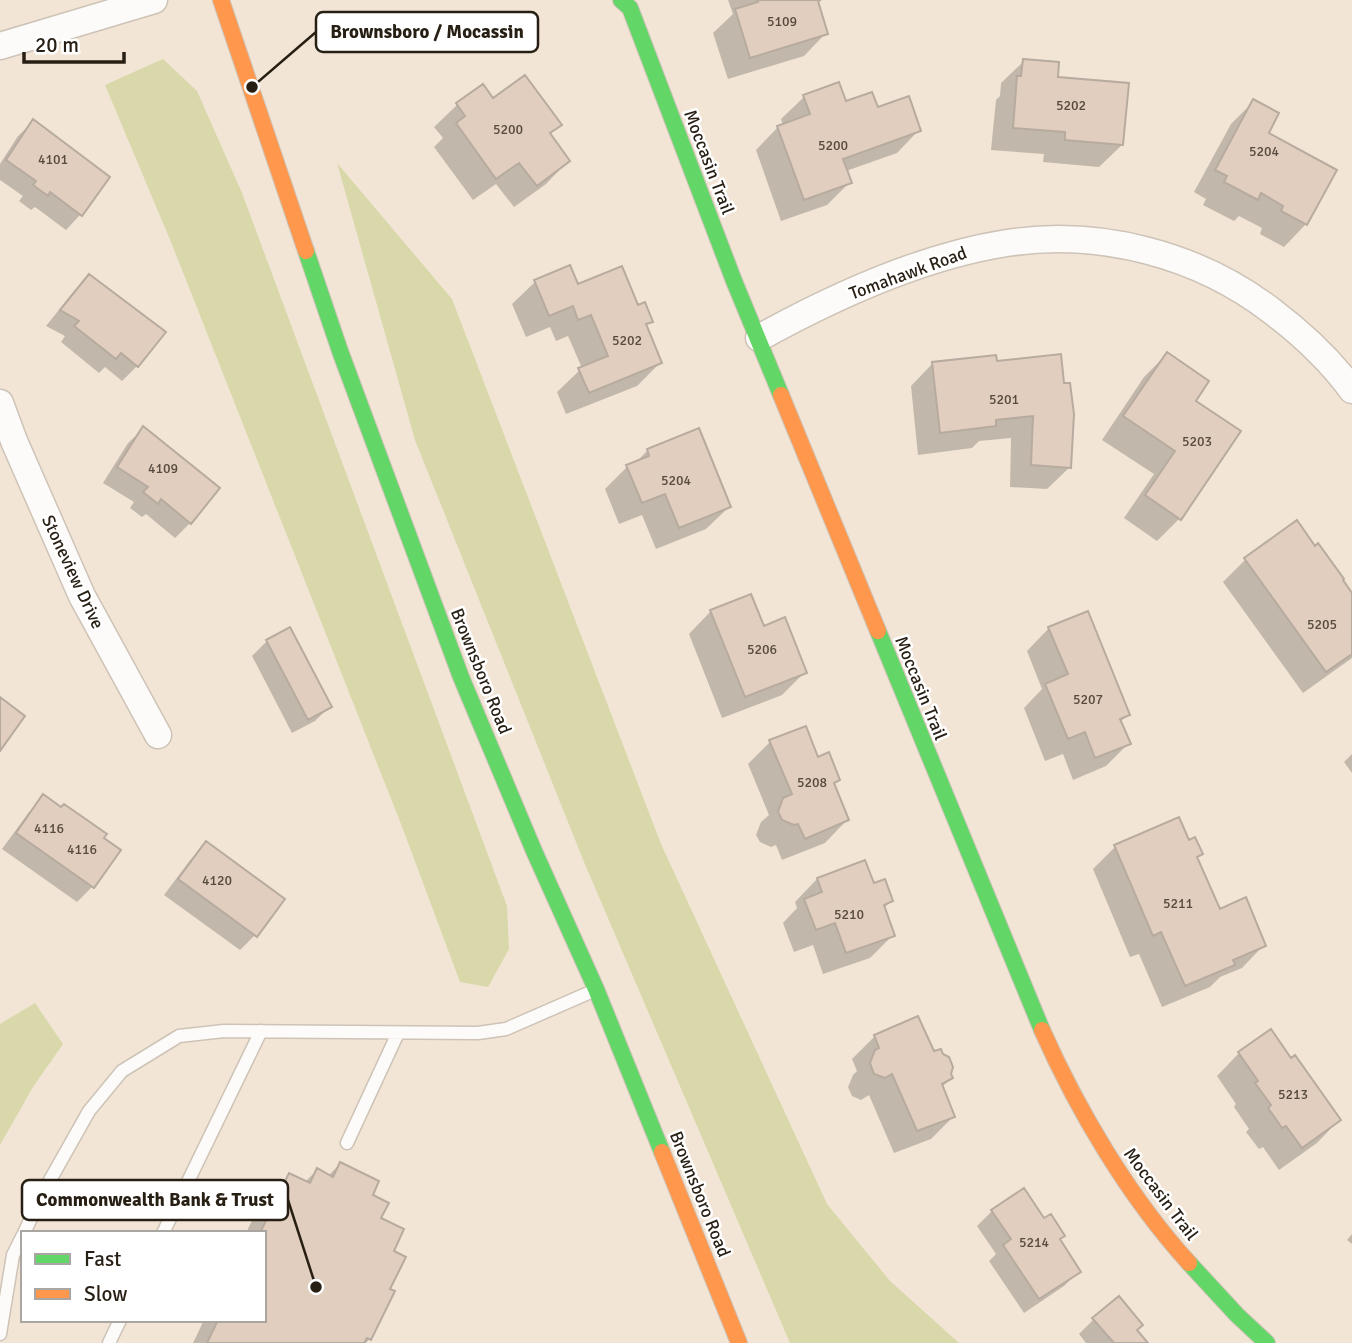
<svg xmlns="http://www.w3.org/2000/svg" width="1352" height="1343" viewBox="0 0 1352 1343" font-family="Signika,sans-serif">
	<style>
		.green { fill: #d8d8aa }
		.shadow { fill: #0003 }
		.building { fill: #e2cebe; stroke: #b7aba0; stroke-width: 2 }
		.lines { fill: none; stroke-linecap: round; stroke-linejoin: round }
		.lane-casing { stroke: #cdc3b7; stroke-width: 15 }
		.street-casing { stroke: #cdc3b7; stroke-width: 29 }
		.fast-casing { stroke: #cdc3b7; stroke-width: 18 }
		.slow-casing { stroke: #cdc3b7; stroke-width: 18 }
		.lane { stroke: #fdfbf9; stroke-width: 12 }
		.street { stroke: #fdfbf9; stroke-width: 26 }
		.fast { stroke: #63d668; stroke-width: 16 }
		.slow { stroke: #ff974d; stroke-width: 16 }
		.labels { text-anchor: middle; dominant-baseline: central; stroke-width: 5; stroke-linejoin: round; paint-order: stroke }
		.number-label { font-size: 14px; fill: #564b3e }
		.street-label { font-size: 18px; fill: #281f14; stroke: #fff }
		.leader { fill: none; stroke: #281f14; stroke-width: 2.5 }
		.callout-dot { fill: #281f14; stroke: #fff; stroke-width: 2.5 }
		.callout { fill: #fff; stroke: #281f14; stroke-width: 2.5 }
		.callout-label { font-size: 19px; text-anchor: middle; font-weight: bold; fill: #281f14 }
	</style>
	<rect width="100%" height="100%" fill="#f2e5d5"/>
	<!-- green -->
	<path class="green" d="M163,59L197,91L242,193L507,906L509,949L488,987L460,982L401,824L171,242L105,85Z
		M337,163L452,299L661,844L827,1204L890,1281L959,1343H790L584,862L415,440Z
		M35,1003L63,1044L33,1087L0,1145V1024Z"/>
	<!-- shadow -->
	<path class="shadow" d="M728,0H820L817,3L826,33L804,56L728,79L713,33L733,14Z
		M1024,61L1056,78L1122,145L1099,167L1043,162L1044,154L991,150L996,100L1000,96L1001,83Z
		M483,86L493,100L560,125L549,135L568,161L546,184L514,207L496,184L473,200L434,147L443,138L434,127L457,105Z
		M804,97L877,110L919,130L897,153L846,171L850,182L827,205L781,221L756,150L778,127L783,125L781,119Z
		M1254,101L1306,224L1284,247L1260,234L1262,228L1239,216L1234,221L1203,205L1206,199L1194,192L1231,124Z
		M33,122L108,178L80,215L66,230L35,207L31,210L19,201L23,196L0,180V164L18,136Z
		M570,268L577,286L651,321L645,327L660,363L637,386L566,414L557,392L582,368L568,336L556,341L550,327L526,337L512,304L535,282Z
		M89,276L137,366L122,381L105,367L99,373L61,342L65,336L46,326L74,291Z
		M1167,354L1194,401L1179,519L1157,541L1124,518L1154,474L1102,440L1144,377Z
		M933,363H996L1070,467L1047,489L1010,487L1011,438L979,441L972,448L918,455L911,386Z
		M143,429L190,523L175,538L146,514L142,517L130,508L134,502L103,483L128,443Z
		M648,450L729,507L706,529L656,549L642,515L619,524L605,489L627,467L634,464Z
		M1245,560L1352,596V658L1303,693L1223,582Z
		M711,611L763,628L805,672L782,695L722,718L689,634Z
		M1049,628L1128,715L1120,722L1129,743L1106,766L1073,780L1063,754L1045,761L1024,708L1042,689L1027,651Z
		M267,641L330,706L315,721L292,733L252,656Z
		M770,742L817,759L838,780L833,786L847,820L825,843L782,860L776,845L771,847L760,842L756,835L761,822L769,815L748,764Z
		M1352,754V773L1344,762Z
		M44,797L119,850L92,887L77,902L2,849L29,812Z
		M1188,842L1201,854L1196,859L1219,911L1264,945L1242,968L1220,977L1210,987L1162,1007L1139,954L1130,957L1093,869L1115,847Z
		M206,844L255,935L240,950L164,895L191,859Z
		M817,879L872,885L891,901L883,909L893,935L870,958L823,974L813,945L794,952L783,923L797,908L795,902Z
		M875,1036L933,1053L951,1078L941,1088L953,1117L931,1139L894,1153L869,1095L861,1100L852,1096L848,1087L853,1075L857,1071L852,1059Z
		M1239,1053L1339,1120L1317,1143L1279,1170L1263,1147L1259,1149L1246,1132L1249,1129L1234,1107L1236,1104L1217,1076Z
		M340,1164L371,1195L379,1219L388,1290L392,1292L369,1339L366,1343H193L204,1320H264V1233H246L260,1204L289,1175L305,1182L317,1170L328,1176Z
		M992,1211L1058,1240L1079,1271L1064,1286L1024,1313L989,1261L996,1254L977,1226Z
		M1352,1234V1244L1347,1240Z
		M1094,1319L1135,1331L1145,1343H1086L1079,1334Z"/>
	<!-- building -->
	<path class="building" d="M757,0H821L818,1L828,34L750,58L735,9L758,2Z
		M1023,59L1059,62L1058,77L1129,83L1123,145L1065,140V132L1013,128L1017,76H1021Z
		M525,75L562,125L550,133L570,161L537,186L519,163L496,179L456,123L465,116L456,103L483,84L493,98Z
		M839,82L846,101L872,92L878,107L909,96L921,131L843,159L852,183L804,200L777,126L810,114L803,95Z
		M1253,99L1279,113L1269,133L1337,170L1307,225L1281,211L1283,206L1261,193L1258,200L1224,182L1227,176L1215,170Z
		M33,119L110,177L82,216L50,192L48,196L33,185L36,181L6,160Z
		M570,265L578,284L622,266L638,305L645,302L653,322L646,324L662,363L589,393L578,368L608,356L591,315L578,320L573,306L549,316L534,280Z
		M89,274L166,332L138,367L121,353L116,359L74,326L79,321L60,310Z
		M1167,352L1209,381L1196,401L1241,431L1181,520L1145,495L1175,451L1123,416Z
		M1061,354L1064,383H1070L1074,414L1071,468L1031,465L1033,416L996,420V426L940,433L932,362L996,355L997,361Z
		M143,426L220,488L191,524L161,499L158,504L143,492L148,487L117,467Z
		M699,428L731,507L679,528L665,494L642,503L626,465L649,456L647,449Z
		M1297,520L1315,546L1318,543L1344,579L1343,580L1352,593V654L1326,672L1244,558Z
		M751,594L764,626L785,617L807,673L745,697L710,610Z
		M1088,611L1130,715L1120,719L1131,744L1095,758L1085,732L1068,739L1045,684L1068,674L1048,627Z
		M290,627L332,707L308,720L266,640Z
		M0,697L25,716L0,751Z
		M806,726L818,757L829,752L840,780L834,783L849,820L805,839L798,824L794,825L782,820L778,812L783,798L792,794L769,740Z
		M43,794L61,807L64,804L107,834L104,838L121,850L94,888L16,833Z
		M1179,817L1189,840L1195,837L1203,854L1197,857L1220,909L1246,897L1266,946L1233,960L1235,965L1185,986L1161,932L1153,936L1114,845Z
		M206,841L285,899L257,937L178,879Z
		M865,860L874,883L885,879L893,901L884,905L895,936L846,953L835,923L816,930L804,899L822,892L817,878Z
		M918,1016L934,1051L941,1049L943,1054L949,1057L953,1067L951,1074L953,1078L942,1084L955,1117L917,1131L892,1074L885,1078L874,1074L870,1063L875,1050L879,1048L874,1035Z
		M1271,1029L1291,1058L1295,1055L1341,1120L1302,1148L1286,1126L1282,1128L1268,1108L1271,1105L1255,1083L1258,1081L1238,1052Z
		M340,1162L379,1181L373,1195L389,1203L381,1218L404,1229L394,1251L406,1257L390,1289L395,1291L371,1340L367,1338L364,1343H207L218,1320H264V1233H260L289,1173L310,1183L317,1168L333,1177Z
		M1024,1188L1044,1218L1051,1214L1065,1236L1060,1239L1081,1272L1039,1299L1003,1245L1011,1239L991,1210Z
		M1119,1296L1143,1325L1137,1330L1148,1343H1114L1092,1318Z"/>
	<g class="lines">
		<defs>
			<path id="lane" d="M347,1143L398,1033
				M24,1233L45,1189L89,1111L122,1071L179,1036L224,1031L478,1033L506,1029L593,991
				M163,1233L261,1031
				M0,1334L13,1255L23,1235
				M109,1343L120,1320"/>
			<path id="street" d="M0,46L154,0
				M759,338C833,297 923,256 1007,243C1100,229 1198,254 1273,312C1302,334 1330,360 1352,390
				M0,403L14,441L82,596L158,735"/>
			<path id="fast" d="M621,0L630,8L734,281L781,395
				M306,251L340,351L461,677L534,851L596,989L662,1152
				M878,631L1042,1030
				M1189,1263L1237,1315L1267,1343"/>
			<path id="slow" d="M221,0L306,251
				M781,395L878,631
				M1042,1030C1078,1111 1129,1197 1189,1263
				M662,1152L739,1343"/>
		</defs>
		<!-- lane casing -->
		<use href="#lane" class="lane-casing"/>
		<!-- street casing -->
		<use href="#street" class="street-casing"/>
		<!-- fast casing -->
		<use href="#fast" class="fast-casing"/>
		<!-- slow casing -->
		<use href="#slow" class="slow-casing"/>
		<!-- lane -->
		<use href="#lane" class="lane"/>
		<!-- street -->
		<use href="#street" class="street"/>
		<!-- fast -->
		<use href="#fast" class="fast"/>
		<!-- slow -->
		<use href="#slow" class="slow"/>
	</g>
	<g class="labels">
		<!-- number labels -->
		<g class="number-label">
			<text x="782" y="21">5109</text>
			<text x="1071" y="105">5202</text>
			<text x="508" y="129">5200</text>
			<text x="833" y="145">5200</text>
			<text x="1264" y="151">5204</text>
			<text x="53" y="159">4101</text>
			<text x="627" y="340">5202</text>
			<text x="1004" y="399">5201</text>
			<text x="1197" y="441">5203</text>
			<text x="163" y="468">4109</text>
			<text x="676" y="480">5204</text>
			<text x="1322" y="624">5205</text>
			<text x="762" y="649">5206</text>
			<text x="1088" y="699">5207</text>
			<text x="812" y="782">5208</text>
			<text x="49" y="828">4116</text>
			<text x="82" y="849">4116</text>
			<text x="217" y="880">4120</text>
			<text x="1178" y="903">5211</text>
			<text x="849" y="914">5210</text>
			<text x="1293" y="1094">5213</text>
			<text x="1034" y="1242">5214</text>
		</g>
		<!-- street labels -->
		<g class="street-label">
			<text transform="translate(709 162) rotate(69)">Moccasin Trail</text>
			<text transform="translate(908 273) rotate(-20)">Tomahawk Road</text>
			<text transform="translate(73 572) rotate(65)">Stoneview Drive</text>
			<text transform="translate(481 671) rotate(68)">Brownsboro Road</text>
			<text transform="translate(921 688) rotate(68)">Moccasin Trail</text>
			<text transform="translate(700 1194) rotate(68)">Brownsboro Road</text>
			<text transform="translate(1161 1194) rotate(53)">Moccasin Trail</text>
		</g>
	</g>
	<!-- callouts -->
	<path class="leader" d="M252 87L316 32M316 1287L288 1200"/>
	<g class="callout-dot">
		<circle cx="252" cy="87" r="7"/>
		<circle cx="316" cy="1287" r="7"/>
	</g>
	<g class="callout">
		<rect x="316" y="12" width="222" height="40" rx="7"/>
		<rect x="22" y="1180" width="266" height="40" rx="7"/>
	</g>
	<g class="callout-label">
		<text x="427" y="38">Brownsboro / Mocassin</text>
		<text x="155" y="1206">Commonwealth Bank &amp; Trust</text>
	</g>
	<!-- legend -->
	<rect x="21" y="1231" width="245" height="91" fill="#ffffff" stroke="#a9a5a1" stroke-width="2"/>
	<rect x="35" y="1254" width="35" height="10" fill="#63d668" stroke="#a9a5a1" stroke-width="2"/>
	<text x="84" y="1266" font-size="21" fill="#281f14">Fast</text>
	<rect x="35" y="1289" width="35" height="10" fill="#ff974d" stroke="#a9a5a1" stroke-width="2"/>
	<text x="84" y="1301" font-size="21" fill="#281f14">Slow</text>
	<!-- scale -->
	<path d="M24 52v10h100v-10" fill="none" stroke="#281f14" stroke-width="3.5"/>
	<text x="35" y="52" font-size="21" fill="#281f14" stroke="#ffffff" stroke-width="5" paint-order="stroke">20 m</text>
</svg>
